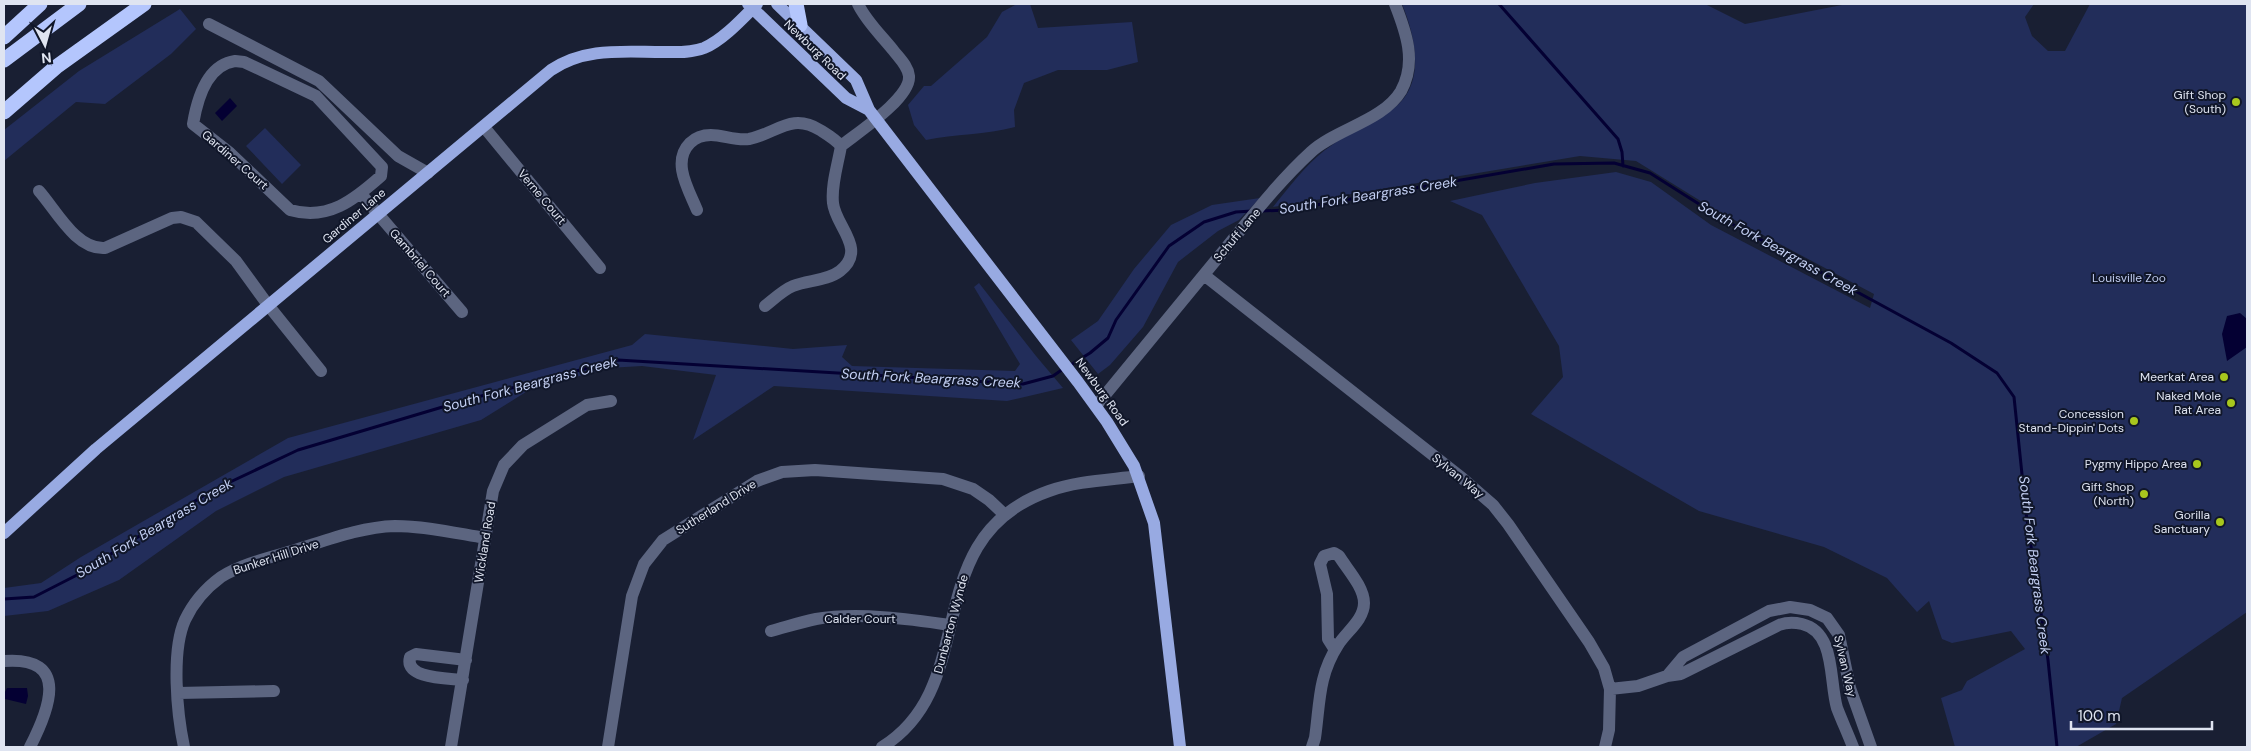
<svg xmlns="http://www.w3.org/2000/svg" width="2251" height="751" viewBox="0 0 2251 751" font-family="'DM Sans',sans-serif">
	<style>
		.green { fill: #222d5a }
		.water { fill: #040033 }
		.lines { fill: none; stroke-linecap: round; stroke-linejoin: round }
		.stream { stroke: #040033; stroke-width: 3 }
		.minor { stroke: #5c6580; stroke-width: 12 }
		.major { stroke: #98aae2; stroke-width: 12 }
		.highway { stroke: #b4c6fd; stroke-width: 15 }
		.poi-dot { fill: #a8c71d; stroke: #101629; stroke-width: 2 }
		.labels { text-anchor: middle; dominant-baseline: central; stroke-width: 4; stroke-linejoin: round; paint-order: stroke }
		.street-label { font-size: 12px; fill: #dfe4f1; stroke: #101629 }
		.poi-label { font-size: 12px; fill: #dfe4f1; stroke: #101629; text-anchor: end }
		.park-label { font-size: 12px; fill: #c0ccef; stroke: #101629 }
		.water-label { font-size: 14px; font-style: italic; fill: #c4d0f4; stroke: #101629 }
	</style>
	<rect width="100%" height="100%" fill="#191f33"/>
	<!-- green -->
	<path class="green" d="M1017,4H1030L1038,28L1132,22L1138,62L1107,70H1058L1024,83L1014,110L1015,127C986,135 955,134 926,140L914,125L908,105L924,86H931L987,37L1002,12Z
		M1402,4H1705L1745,24L1847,4H2034L2025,17L2032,36L2048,51H2065L2090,4H2247V612L2122,698L2116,724L2076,747H1955L1941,698L1962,690L1967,681L2025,649L2011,631L1952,643L1942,639L1929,601L1917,612L1887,578L1824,547L1699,511L1531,414L1563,377L1559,346L1482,215L1450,201L1535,183L1616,172L1651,182L1711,225L1870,308L1874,294L1712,208L1636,161L1580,156L1273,207C1289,187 1305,166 1325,150C1334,144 1343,136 1353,131C1365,124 1379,119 1390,111C1427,87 1416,38 1402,4Z
		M180,9L196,29L171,54L105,104L76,102L4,161V130L79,71Z
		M265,128L301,165L282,184L246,146Z
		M1260,198L1239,220L1218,231L1178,262L1143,327L1110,365L1098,374L1071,340L1098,321L1134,269L1171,225L1212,205Z
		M979,283L1036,356L1063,388L1007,401L774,386L693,440L716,375L642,366L608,368L529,390L481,420L284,477L216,511L119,580L48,611L4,616V588L41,583L81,557L288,438L632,345L645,334L793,349L847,345L842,357L852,366L1015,371L1020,364L974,287Z"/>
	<!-- water -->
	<path class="water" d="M230,98L237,106L222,121L215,113Z
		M2240,313L2247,319V347L2227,361L2222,334L2227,316Z
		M7,688H27L28,696L26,704L5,699L4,694Z"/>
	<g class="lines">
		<!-- stream -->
		<path class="stream" d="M1499,4L1618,139L1622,152L1623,166
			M1261,211L1287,210L1554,164L1614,163L1650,173L1721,218L1951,343L1997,373L2014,397L2026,513L2048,660L2057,747
			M1069,366L1090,353L1108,338L1116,320L1169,246L1204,222L1236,212L1252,211
			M4,599L34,597L79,574L211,491L298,450L466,400L618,360L1023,384L1053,376L1063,369"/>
		<!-- minor -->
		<path class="minor" d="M209,24L319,81L398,156L428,173
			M235,61L244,62L316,96L382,167L381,176C354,200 328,221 290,210L230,153L193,124C197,100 207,65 235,61Z
			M484,127L600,268
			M39,191C56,210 76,250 105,248L172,218L181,217L196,222L236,261L268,305L321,371
			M361,194L462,312
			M697,210C689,190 671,162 690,143C696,137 703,135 711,135C723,135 736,141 749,139C776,134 791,112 820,130C828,135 835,139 841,146
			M1204,275L1462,478L1493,505L1508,524L1589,642L1604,668L1610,689L1609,730L1605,747
			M765,306C774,299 783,290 793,286C808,280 827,281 840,271C868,249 835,226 833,203C831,185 838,164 841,146C857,133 911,98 909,76C908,66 899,58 893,50C881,35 866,21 858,4
			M1096,406C1136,357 1176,309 1216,260C1246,224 1276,184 1311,152C1336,129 1383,121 1401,91C1417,62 1406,32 1395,4
			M771,631C786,627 801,622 816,619C857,612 910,619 950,625
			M4,661C71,656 49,710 30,747
			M1667,676L1683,657L1769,611L1790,607L1810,610L1827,618L1839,635L1850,688L1871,747
			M463,680C448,678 404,679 410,657L416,654L466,660
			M1610,689L1638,686L1667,676L1681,674L1779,625C1787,622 1793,622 1802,624C1836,632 1829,681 1837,708C1842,721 1848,734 1853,747
			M178,693L274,691
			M184,747C177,714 171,651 185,620C193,603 206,588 221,577C242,564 268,558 292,551C325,541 360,527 395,526C425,526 455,533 485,538
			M451,747L493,491L504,465L523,445L587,405L611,401
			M608,747L632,596L644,564L663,540L757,481L782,472L815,470L943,479L973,489L989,500L1005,515
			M882,747C984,684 915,538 1049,491C1077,481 1109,480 1139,476
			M1312,747L1315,738C1320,703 1318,676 1338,645C1346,632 1364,620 1364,603C1364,587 1347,569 1339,556L1334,553L1324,556L1320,564L1327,594L1328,639L1335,650"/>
		<!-- major -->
		<path class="major" d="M748,4L846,98L869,110
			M777,4L856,80L869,110L1078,382L1107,422L1134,466L1154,523L1180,747
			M4,533L96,449L551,70C585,47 623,52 663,52C676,52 691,53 704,48C723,40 743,18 757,4"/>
		<!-- highway -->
		<path class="highway" d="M796,4L800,25
			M4,37L40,4
			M4,60L79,4
			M4,112L56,67L144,4"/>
	</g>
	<!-- markers -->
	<g class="poi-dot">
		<circle cx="2236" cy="102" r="5"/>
		<circle cx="2224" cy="377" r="5"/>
		<circle cx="2231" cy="403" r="5"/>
		<circle cx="2134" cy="421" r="5"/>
		<circle cx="2197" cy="464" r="5"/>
		<circle cx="2144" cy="494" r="5"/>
		<circle cx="2220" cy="522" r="5"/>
	</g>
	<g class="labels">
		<!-- street labels -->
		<g class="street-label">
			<text transform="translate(815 50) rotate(44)">Newburg Road</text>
			<text transform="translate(235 160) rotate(41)">Gardiner Court</text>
			<text transform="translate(542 197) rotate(50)">Verne Court</text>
			<text transform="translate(354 216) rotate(-40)">Gardiner Lane</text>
			<text transform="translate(1237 235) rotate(-50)">Schuff Lane</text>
			<text transform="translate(420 263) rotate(49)">Gambriel Court</text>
			<text transform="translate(1102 392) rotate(54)">Newburg Road</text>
			<text transform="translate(1458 476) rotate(39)">Sylvan Way</text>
			<text transform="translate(716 507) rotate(-32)">Sutherland Drive</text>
			<text transform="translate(485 542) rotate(-81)">Wickland Road</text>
			<text transform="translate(276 557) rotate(-18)">Bunker Hill Drive</text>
			<text x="860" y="619">Calder Court</text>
			<text transform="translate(951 624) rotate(-75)">Dunbarton Wynde</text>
			<text transform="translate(1845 666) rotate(77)">Sylvan Way</text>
		</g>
		<!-- poi labels -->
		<g class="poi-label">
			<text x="2226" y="95">Gift Shop<tspan x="2226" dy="14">(South)</tspan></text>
			<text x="2214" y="377">Meerkat Area</text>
			<text x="2221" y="396">Naked Mole<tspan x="2221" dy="14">Rat Area</tspan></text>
			<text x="2124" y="414">Concession<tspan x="2124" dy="14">Stand-Dippin' Dots</tspan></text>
			<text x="2187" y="464">Pygmy Hippo Area</text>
			<text x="2134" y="487">Gift Shop<tspan x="2134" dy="14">(North)</tspan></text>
			<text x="2210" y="515">Gorilla<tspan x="2210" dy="14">Sanctuary</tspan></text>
		</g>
		<!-- park labels -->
		<g class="park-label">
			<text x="2129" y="278">Louisville Zoo</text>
		</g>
		<!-- water labels -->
		<g class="water-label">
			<text transform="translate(1368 195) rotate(-9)">South Fork Beargrass Creek</text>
			<text transform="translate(1778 248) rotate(29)">South Fork Beargrass Creek</text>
			<text transform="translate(931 378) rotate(3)">South Fork Beargrass Creek</text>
			<text transform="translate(530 384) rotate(-15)">South Fork Beargrass Creek</text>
			<text transform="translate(154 528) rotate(-31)">South Fork Beargrass Creek</text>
			<text transform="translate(2035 565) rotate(83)">South Fork Beargrass Creek</text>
		</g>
	</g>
	<!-- border -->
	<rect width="2251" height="751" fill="none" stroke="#dfe4f1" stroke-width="10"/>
	<!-- north arrow -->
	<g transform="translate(45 45) rotate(174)" stroke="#101629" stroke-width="4" paint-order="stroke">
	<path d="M0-4L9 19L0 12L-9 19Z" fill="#dfe4f1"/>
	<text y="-8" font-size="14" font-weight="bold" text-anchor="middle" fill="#dfe4f1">N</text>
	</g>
	<!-- scale -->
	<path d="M2071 721v8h141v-8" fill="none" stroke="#dfe4f1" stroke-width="2.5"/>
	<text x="2078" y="721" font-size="15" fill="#dfe4f1" stroke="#101629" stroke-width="4" paint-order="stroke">100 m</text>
</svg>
